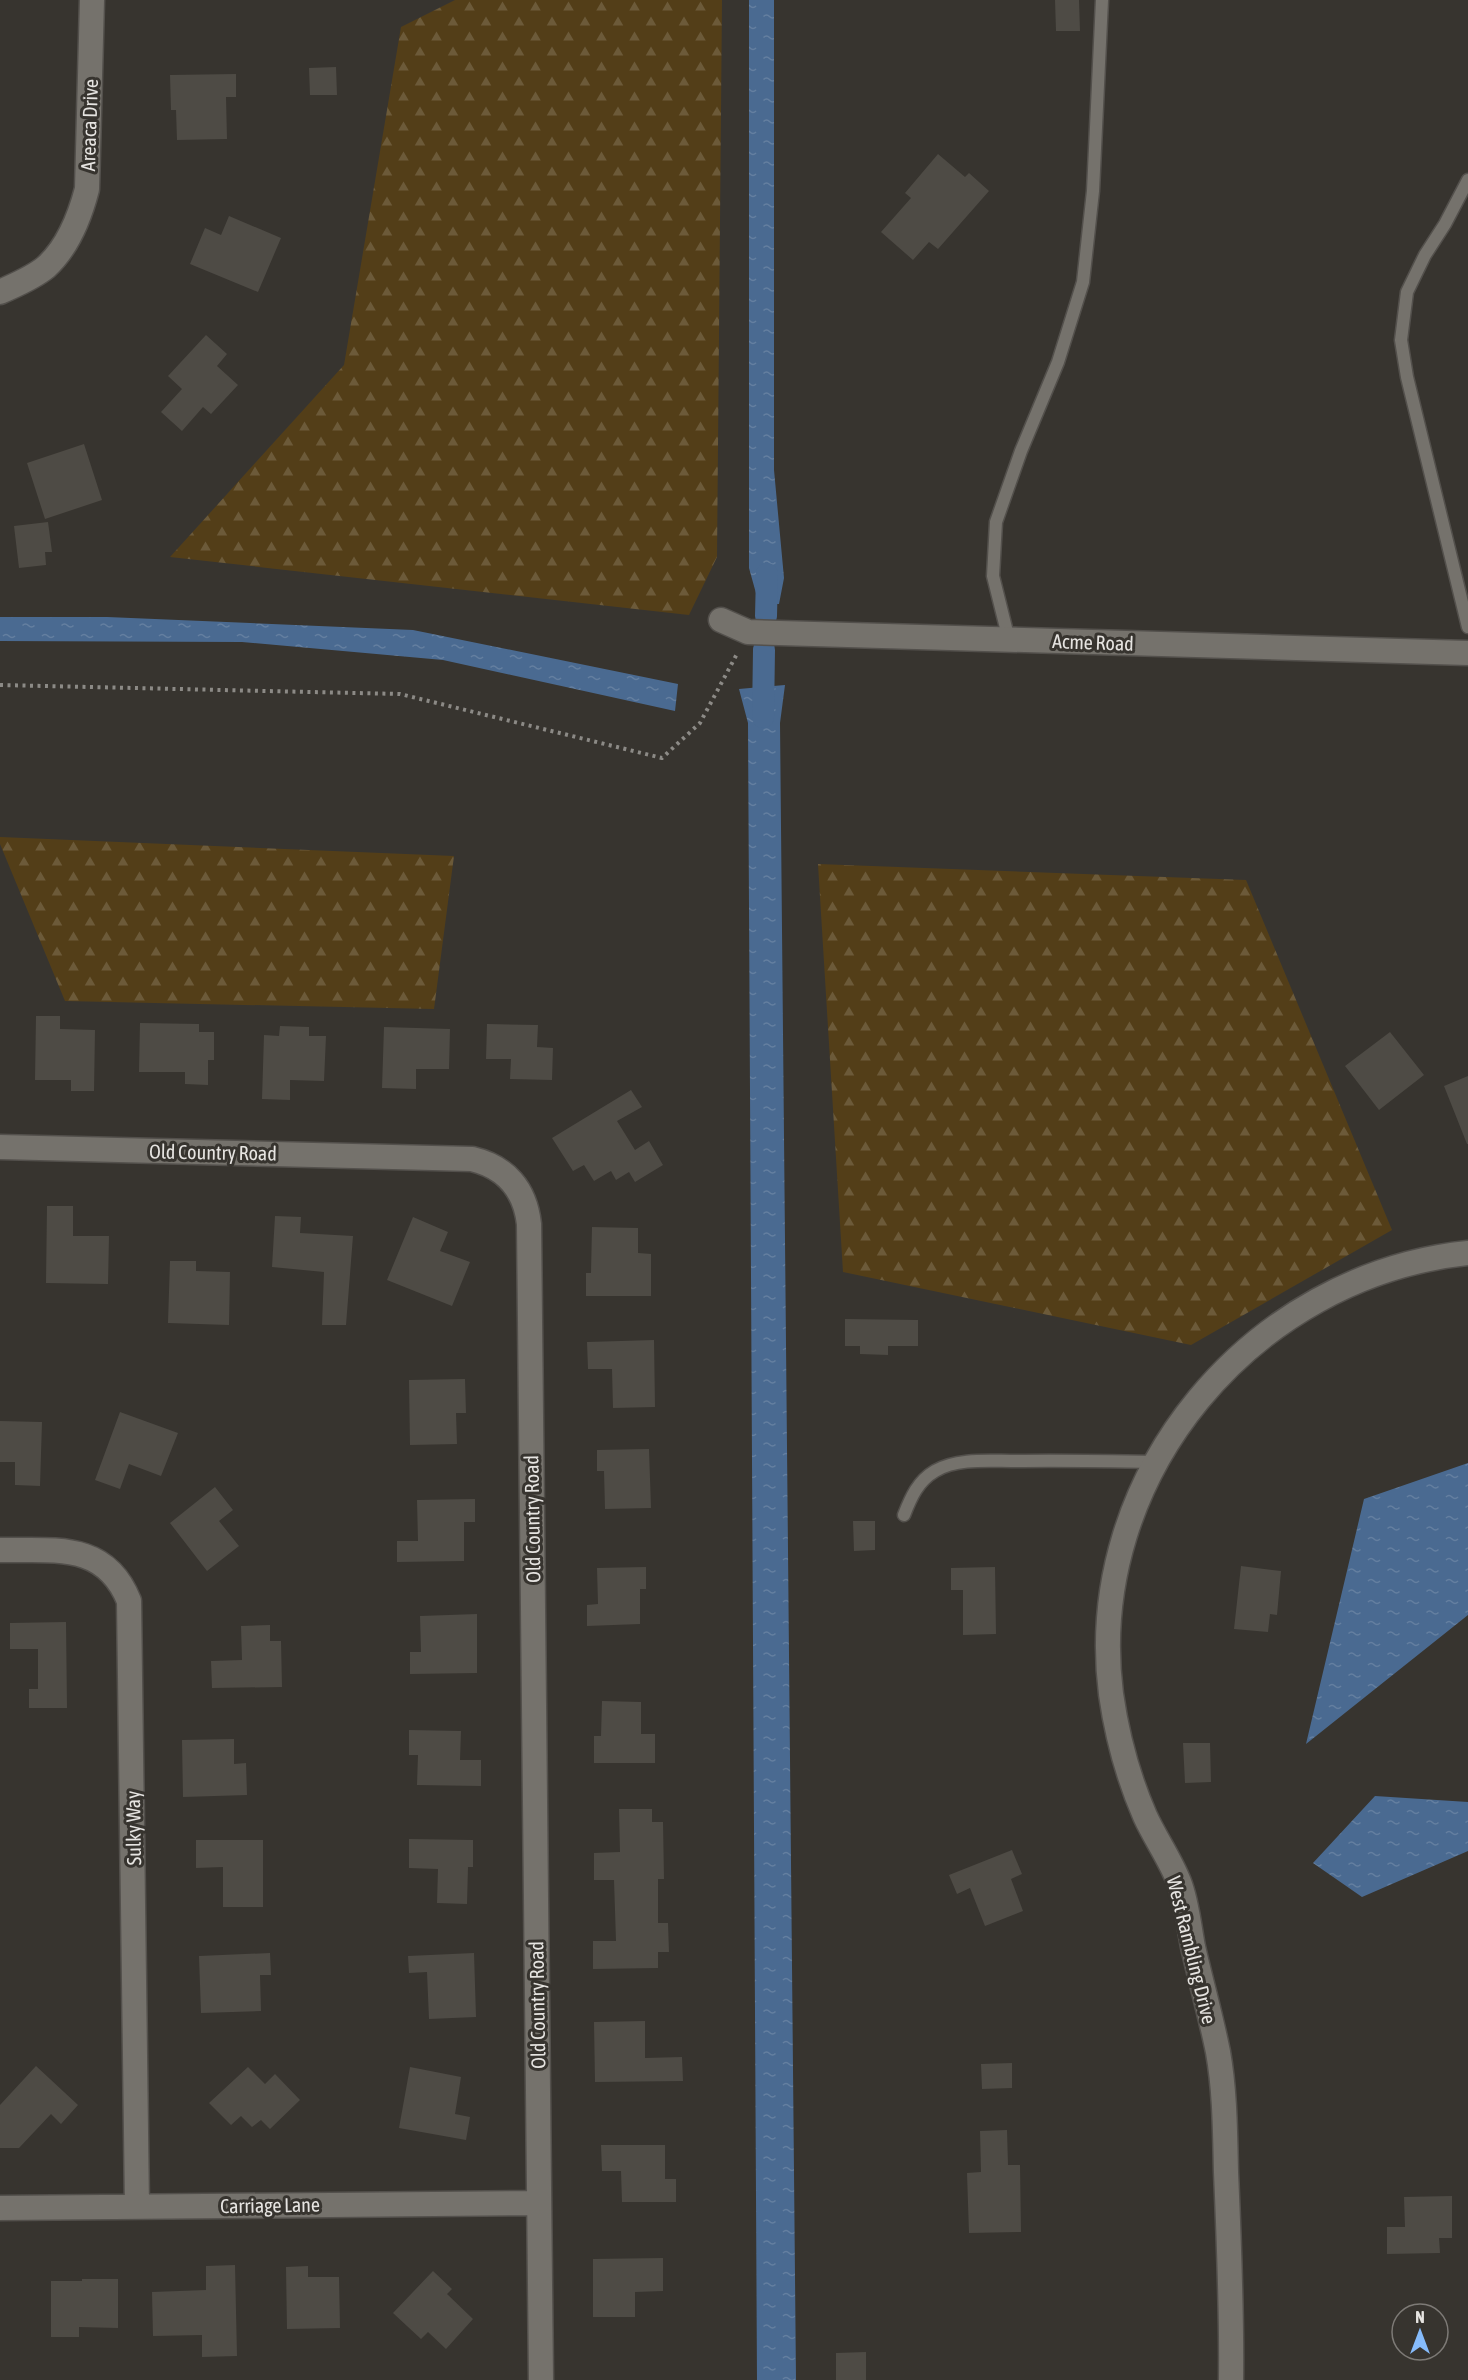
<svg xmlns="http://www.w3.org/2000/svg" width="1468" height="2380" viewBox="0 0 1468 2380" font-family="'Asap Condensed',sans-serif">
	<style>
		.forest { fill: url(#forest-firs) }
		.water { fill: url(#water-ripples) }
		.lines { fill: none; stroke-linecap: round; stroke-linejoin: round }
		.canal { stroke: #4a6a91; stroke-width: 22 }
		.building { fill: #4e4b45 }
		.service-casing { stroke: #53504c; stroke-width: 15 }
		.minor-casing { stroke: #53504c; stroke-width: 27 }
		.path { stroke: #8c8a86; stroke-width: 4; stroke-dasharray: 3 4.5; stroke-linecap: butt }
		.service { stroke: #75726c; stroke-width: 12 }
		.minor { stroke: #75726c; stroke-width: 24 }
		.labels { text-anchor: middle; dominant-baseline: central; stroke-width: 6; stroke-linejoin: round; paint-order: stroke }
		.street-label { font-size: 20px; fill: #e6e4e1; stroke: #37342f }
	</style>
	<defs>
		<pattern id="forest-firs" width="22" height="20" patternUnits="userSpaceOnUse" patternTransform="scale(1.5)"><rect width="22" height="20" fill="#533e18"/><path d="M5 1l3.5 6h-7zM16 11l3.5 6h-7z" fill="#6c5a39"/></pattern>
		<pattern id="water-ripples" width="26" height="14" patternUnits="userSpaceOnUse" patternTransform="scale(1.5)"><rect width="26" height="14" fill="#4a6a91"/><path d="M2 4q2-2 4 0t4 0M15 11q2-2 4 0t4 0" fill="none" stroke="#647fa0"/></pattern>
	</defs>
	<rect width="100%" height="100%" fill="#37342f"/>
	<!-- forest -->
	<path class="forest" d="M455,0H722L717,557L689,615L170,557L344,365L401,27Z
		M0,837L454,856L434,1009L65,1001L0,844Z
		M818,864L1246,880L1392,1230L1191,1345L843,1272Z"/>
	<!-- water -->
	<path class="water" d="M749,0H774V470L784,578L779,604H759L749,568Z
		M0,617H107L413,630L678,684L675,711L443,660L242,642L0,641Z
		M785,685L780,723L796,2380H757L748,723L739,689Z
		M1468,1463V1615L1306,1744L1364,1499Z
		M1375,1796L1468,1802V1851L1362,1897L1313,1863Z"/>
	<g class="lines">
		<!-- canal -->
		<path class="canal" d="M766,616L767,574
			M763,717L764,650"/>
	</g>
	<!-- building -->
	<path class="building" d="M1055,0H1079L1080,31H1056Z
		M336,67L337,95H310L309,68Z
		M236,74V97H226L227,139L177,140L176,110H171L170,75Z
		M938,154L965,177L969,173L989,191L938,249L929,242L913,260L881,232L911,198L905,193Z
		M229,216L281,238L258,292L190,264L205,228L221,235Z
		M206,335L227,354L217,366L238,385L211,414L203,407L182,431L161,412L182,389L168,376Z
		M84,444L102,500L45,519L27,463Z
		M48,522L52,552H45L46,565L19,568L14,526Z
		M36,1016H60V1029L95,1030L94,1091H71V1080H35Z
		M140,1023L199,1024V1032H214V1060H208V1085L185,1084V1072H139Z
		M487,1024L538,1025L537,1047L553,1048L552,1080L510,1079L511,1059H486Z
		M280,1026L309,1027V1036H326L324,1081L290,1080V1100L262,1099L264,1035L279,1036Z
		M384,1027L450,1029L449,1069H416V1089L382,1088Z
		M1390,1032L1424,1075L1379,1110L1345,1066Z
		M1468,1076V1144H1467L1444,1086Z
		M631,1090L642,1107L617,1121L635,1150L649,1141L663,1165L635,1182L629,1172L616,1180L611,1171L594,1181L584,1165L573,1171L552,1138Z
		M47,1206H73V1236H109L108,1284L46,1283Z
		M275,1216L301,1217L300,1233L353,1236L346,1325H322L324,1272L272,1267Z
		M413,1217L448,1232L440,1251L470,1262L452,1306L387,1280Z
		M592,1227L638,1228V1253L651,1254V1296H586V1273H591Z
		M170,1261H196V1271L230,1272L229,1325L168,1323Z
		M845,1319L918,1320V1346H888V1355L860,1354V1346H845Z
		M654,1340L655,1407L613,1408L612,1369H588L587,1342Z
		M465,1379L466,1413H456L457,1444L410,1445L409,1380Z
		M120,1412L178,1433L161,1476L129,1464L120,1489L95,1480Z
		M0,1421L42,1422L40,1486L15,1485V1462H0Z
		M649,1449L651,1508L605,1509L604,1471H597V1450Z
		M215,1487L233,1510L219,1521L239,1546L207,1571L170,1523Z
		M475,1499V1522H464V1561L397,1562V1541H418L417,1500Z
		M853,1521H875V1550L854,1551Z
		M1241,1566L1281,1571L1277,1615L1270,1614L1268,1632L1234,1629Z
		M646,1567V1589H640V1624L587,1626V1605L598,1604L597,1568Z
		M995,1567L996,1634L963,1635V1590H951V1568Z
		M477,1614V1673L410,1674V1652H421L420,1616Z
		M66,1622L67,1708H29V1689H38V1649H10V1623Z
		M270,1625V1641H281L282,1687L212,1688L211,1661L242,1660L241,1626Z
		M602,1701L641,1702V1734H655V1763H594V1736H601Z
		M409,1730L461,1731L460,1760H481V1786L417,1785L418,1755H409Z
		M234,1739V1764L246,1763L247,1795L183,1797L182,1740Z
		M1183,1743H1210L1211,1782L1185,1783Z
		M619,1809H652V1822H663L664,1879H658V1923H668L669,1952H658V1968L593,1969V1941H616L614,1880H594V1853L620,1852Z
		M409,1839L473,1840V1867H468L467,1904L437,1903L438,1869L409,1868Z
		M196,1840H263V1907H223V1867L196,1868Z
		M1012,1850L1022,1874L1011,1879L1023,1911L985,1926L970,1888L957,1894L949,1875Z
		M270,1953L271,1975H260L261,2011L201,2013L199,1956Z
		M474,1953L476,2017L429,2019L427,1972L409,1973L408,1956Z
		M645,2021V2058L682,2057L683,2081L595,2082L594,2022Z
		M1012,2063V2088L982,2089L981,2064Z
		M36,2066L78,2105L61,2124L51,2114L19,2148H0V2105Z
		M248,2067L265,2084L275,2074L300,2100L270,2129L261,2120L252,2127L241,2116L231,2125L209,2103Z
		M410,2067L461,2077L455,2114L470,2117L466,2140L399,2128Z
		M1007,2130L1008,2165H1020L1021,2232L969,2233L967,2173L981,2172L980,2131Z
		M601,2145H665V2179H676V2202H622L621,2171H602Z
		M1452,2196V2238H1439L1440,2253L1387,2254V2227H1405L1404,2197Z
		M663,2258V2291L635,2292V2317H593V2259Z
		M235,2265L237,2356L202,2357V2335L153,2336L152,2292L206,2290V2266Z
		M308,2266V2277H339L340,2328L287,2329L286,2267Z
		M433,2271L452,2289L447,2294L473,2319L446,2349L428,2332L421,2339L393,2313Z
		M82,2279H118V2328L79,2327V2337H51V2281H82Z
		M866,2352V2380H836V2353Z"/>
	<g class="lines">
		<defs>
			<path id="service" d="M1468,180L1445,224L1425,255L1407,292L1401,340L1407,377L1468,627
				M1009,640L993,576L996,522L1021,451L1058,362L1083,282L1093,191L1102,0
				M904,1515C911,1497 918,1481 935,1471C957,1458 989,1461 1013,1461C1061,1460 1109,1461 1157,1462"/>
			<path id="minor" d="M0,292C15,285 33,278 46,267C67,248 80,216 87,189L92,0
				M721,620L748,632L1468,653
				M0,1147L472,1159C506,1167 525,1189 529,1224L541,2380
				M0,1550C54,1551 105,1541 129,1601L137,2207
				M0,2208L539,2203
				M1231,2380C1232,2310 1229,2242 1226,2172C1225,2132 1225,2091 1218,2052C1211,2017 1201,1982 1193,1947C1189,1926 1187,1902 1179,1882C1170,1859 1155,1838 1145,1816C1128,1777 1117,1736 1111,1694C1083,1475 1253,1275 1468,1253"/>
		</defs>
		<!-- service casing -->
		<use href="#service" class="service-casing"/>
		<!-- minor casing -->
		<use href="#minor" class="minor-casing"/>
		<!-- path -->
		<path class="path" d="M0,685L400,694L662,758L700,723L738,652"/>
		<!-- service -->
		<use href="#service" class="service"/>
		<!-- minor -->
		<use href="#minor" class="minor"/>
	</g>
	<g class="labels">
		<!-- street labels -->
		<g class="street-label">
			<text transform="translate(89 125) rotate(-88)">Areaca Drive</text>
			<text transform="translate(1093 642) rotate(2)">Acme Road</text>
			<text transform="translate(213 1152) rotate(1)">Old Country Road</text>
			<text transform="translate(532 1519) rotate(-91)">Old Country Road</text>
			<text transform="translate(133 1828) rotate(-91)">Sulky Way</text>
			<text transform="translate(1192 1950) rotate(76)">West Rambling Drive</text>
			<text transform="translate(537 2005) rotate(-91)">Old Country Road</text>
			<text transform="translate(270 2205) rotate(-1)">Carriage Lane</text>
		</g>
	</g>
	<!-- north arrow -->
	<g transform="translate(1420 2332)"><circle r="28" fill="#37342f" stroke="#7d7a76" stroke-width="1.5"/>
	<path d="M0-4.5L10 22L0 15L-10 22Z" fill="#86bbfb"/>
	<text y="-9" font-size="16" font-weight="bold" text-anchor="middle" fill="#e6e4e1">N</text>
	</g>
</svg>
